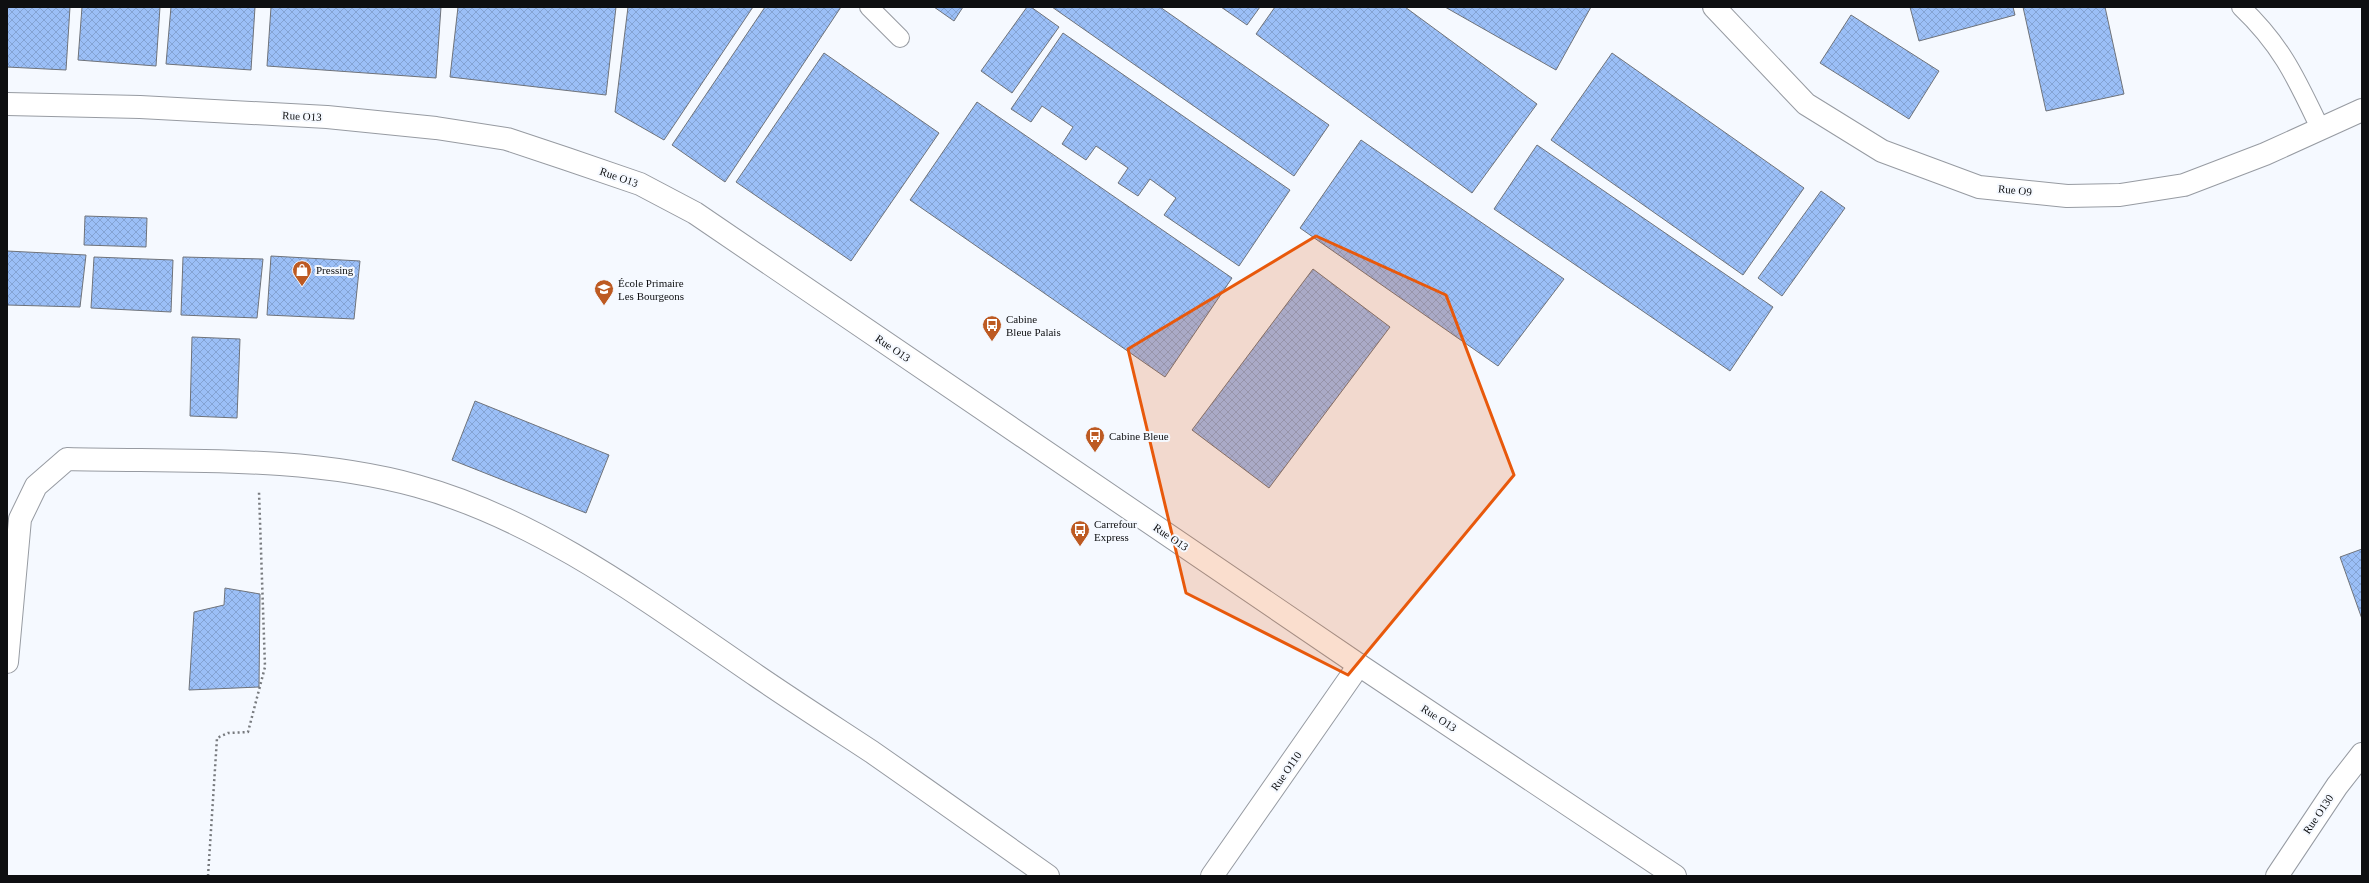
<svg xmlns="http://www.w3.org/2000/svg" width="2369" height="883" viewBox="0 0 2369 883" font-family="'Times New Roman',serif">
	<style>
		.building { fill: url(#building-cross-hatch); stroke: #6f737a }
		.lines { fill: none; stroke-linecap: round; stroke-linejoin: round }
		.service-casing { stroke: #979ba2; stroke-width: 20 }
		.minor-casing { stroke: #979ba2; stroke-width: 24 }
		.secondary-casing { stroke: #979ba2; stroke-width: 24 }
		.path { stroke: #777a7e; stroke-width: 2.5; stroke-dasharray: 2 3; stroke-linecap: butt }
		.service { stroke: #fff; stroke-width: 18 }
		.minor { stroke: #fff; stroke-width: 22 }
		.secondary { stroke: #fff; stroke-width: 22 }
		.marked { fill: #e8590c; fill-opacity: 0.2; stroke: #e8590c; stroke-width: 3; stroke-linejoin: round }
		.labels { text-anchor: middle; dominant-baseline: central; stroke-width: 4; stroke-linejoin: round; paint-order: stroke }
		.street-label { font-size: 11px; fill: #0e0f11; stroke: #f5f9ff }
		.poi-label { font-size: 11px; fill: #0e0f11; stroke: #f5f9ff; text-anchor: start }
	</style>
	<defs>
		<pattern id="building-cross-hatch" width="8" height="8" patternUnits="userSpaceOnUse"><rect width="8" height="8" fill="#9bbff7"/><path d="M0 0l8 8M0 8l8-8" fill="none" stroke="#84a3d3"/></pattern>
	</defs>
	<rect width="100%" height="100%" fill="#f5f9ff"/>
	<!-- building -->
	<path class="building" d="M7,7H70L66,70L7,67Z
		M82,7H160L156,66L78,60Z
		M171,7H255L251,70L166,64Z
		M271,7H441L436,78L267,66Z
		M458,7H616L606,95L450,77Z
		M628,7H753L664,140L615,112Z
		M765,7H841L725,182L672,145Z
		M934,7H963L954,21Z
		M1027,7H1031L1059,27L1012,93L981,71Z
		M1052,7H1160L1329,125L1294,176Z
		M1221,7H1260L1247,25Z
		M1275,7H1405L1537,104L1472,193L1256,34Z
		M1445,7H1591L1556,70Z
		M1910,7H2013L2015,15L1919,41Z
		M2023,7H2105L2124,94L2046,111Z
		M1851,15L1939,71L1909,119L1820,63Z
		M1063,33L1290,190L1239,266L1164,215L1176,198L1150,179L1138,196L1118,183L1128,168L1096,146L1086,160L1062,144L1073,127L1042,106L1031,122L1011,109Z
		M824,53L939,133L851,261L736,182Z
		M1612,53L1804,188L1743,275L1551,140Z
		M977,102L1232,278L1165,377L910,200Z
		M1361,140L1564,279L1498,366L1300,228Z
		M1537,145L1773,307L1730,371L1494,209Z
		M1821,191L1845,208L1782,296L1758,278Z
		M85,216L147,218L146,247L84,245Z
		M7,251L86,255L80,307L7,305Z
		M271,256L360,261L354,319L267,315Z
		M94,257L173,260L171,312L91,308Z
		M183,257L263,259L257,318L181,315Z
		M1313,269L1390,327L1269,488L1192,430Z
		M192,337L240,339L237,418L190,416Z
		M475,401L609,455L586,513L452,460Z
		M2362,549V619L2340,557Z
		M225,588L260,594L259,687L189,690L194,612L224,605Z"/>
	<g class="lines">
		<defs>
			<path id="service" d="M869,7L900,38
				M2241,7C2282,46 2296,78 2320,128"/>
			<path id="minor" d="M1714,7L1806,104L1882,151L1979,187L2067,196L2120,195L2184,185L2265,154L2362,110
				M7,662L20,519L36,486L67,459C183,462 305,455 417,486C541,520 653,605 757,676C795,702 834,727 872,752C931,793 990,835 1048,876
				M1212,876L1359,665
				M2277,876L2337,786L2362,754"/>
			<path id="secondary" d="M7,104L140,107L327,117L436,128L507,139L567,159L640,184L695,213L1359,665L1675,876"/>
		</defs>
		<!-- service casing -->
		<use href="#service" class="service-casing"/>
		<!-- minor casing -->
		<use href="#minor" class="minor-casing"/>
		<!-- secondary casing -->
		<use href="#secondary" class="secondary-casing"/>
		<!-- path -->
		<path class="path" d="M208,876L217,738L228,733L248,732L265,667L259,492"/>
		<!-- service -->
		<use href="#service" class="service"/>
		<!-- minor -->
		<use href="#minor" class="minor"/>
		<!-- secondary -->
		<use href="#secondary" class="secondary"/>
	</g>
	<!-- marked area -->
	<path class="marked" d="M1316,236L1446,295L1514,475L1348,675L1186,593L1128,349Z"/>
	<!-- icons -->
	<defs>
		<symbol id="shop-pin" viewBox="-11 -11 22 30"><path d="M0 17L-7.5 6A9.5 9.5 0 1 1 7.5 6Z" fill="#bd5a22" stroke="#f5f9ff"/><path d="M-5-2.5h2.3a2.7 3.5 0 0 1 5.4 0H5L5.5 6h-11ZM-1.5-2.5h3a1.5 2.3 0 0 0-3 0Z" fill="#fff"/></symbol>
		<symbol id="school-pin" viewBox="-11 -11 22 30"><path d="M0 17L-7.5 6A9.5 9.5 0 1 1 7.5 6Z" fill="#bd5a22" stroke="#f5f9ff"/><path d="M0-5L7-2L0 1L-7-2ZM-4 1L0 2.5L4 1V4Q0 6-4 4Z" fill="#fff"/></symbol>
		<symbol id="bus-pin" viewBox="-11 -11 22 30"><path d="M0 17L-7.5 6A9.5 9.5 0 1 1 7.5 6Z" fill="#bd5a22" stroke="#f5f9ff"/><path d="M-5-6H5V4H4V6H2V4H-2V6H-4V4H-5ZM-3.5-4V0h7V-4ZM-3.5 1.2v1.5H-2V1.2ZM2 1.2v1.5H3.5V1.2Z" fill="#fff"/></symbol>
	</defs>
	<g fill-rule="evenodd">
		<use href="#shop-pin" x="291" y="259" width="22" height="30"/>
		<use href="#school-pin" x="593" y="278" width="22" height="30"/>
		<use href="#bus-pin" x="981" y="314" width="22" height="30"/>
		<use href="#bus-pin" x="1084" y="425" width="22" height="30"/>
		<use href="#bus-pin" x="1069" y="519" width="22" height="30"/>
	</g>
	<g class="labels">
		<!-- street labels -->
		<g class="street-label">
			<text transform="translate(302 116) rotate(3)">Rue O13</text>
			<text transform="translate(619 177) rotate(19)">Rue O13</text>
			<text transform="translate(2015 190) rotate(6)">Rue O9</text>
			<text transform="translate(893 348) rotate(34)">Rue O13</text>
			<text transform="translate(1171 537) rotate(34)">Rue O13</text>
			<text transform="translate(1439 718) rotate(33)">Rue O13</text>
			<text transform="translate(1286 771) rotate(-55)">Rue O110</text>
			<text transform="translate(2318 814) rotate(-56)">Rue O130</text>
		</g>
		<!-- poi labels -->
		<g class="poi-label">
			<text x="316" y="270">Pressing</text>
			<text x="618" y="283">École Primaire<tspan x="618" dy="13">Les Bourgeons</tspan></text>
			<text x="1006" y="319">Cabine<tspan x="1006" dy="13">Bleue Palais</tspan></text>
			<text x="1109" y="436">Cabine Bleue</text>
			<text x="1094" y="524">Carrefour<tspan x="1094" dy="13">Express</tspan></text>
		</g>
	</g>
	<!-- border -->
	<rect width="2369" height="883" fill="none" stroke="#0e0f11" stroke-width="16"/>
</svg>
